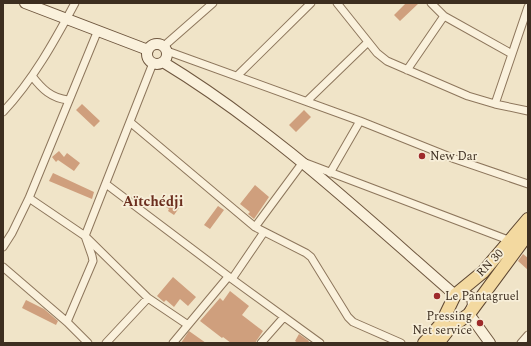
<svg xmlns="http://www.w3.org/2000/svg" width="531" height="346" viewBox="0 0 531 346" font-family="Spectral,serif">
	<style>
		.building { fill: #cf9f7d }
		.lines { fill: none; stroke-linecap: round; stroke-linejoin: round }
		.street-casing { stroke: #8d765c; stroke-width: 9 }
		.secondary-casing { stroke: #6f573f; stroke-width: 12 }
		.primary-casing { stroke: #5b4430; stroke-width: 14 }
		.street { stroke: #faf1dc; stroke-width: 7 }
		.secondary { stroke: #faf1dc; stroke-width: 10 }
		.primary { stroke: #f3d9a0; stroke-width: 12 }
		.poi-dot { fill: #9e2a2b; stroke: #f7eed8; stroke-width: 1.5 }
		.labels { text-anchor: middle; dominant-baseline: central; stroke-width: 3.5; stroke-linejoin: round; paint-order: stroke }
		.poi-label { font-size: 12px; fill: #3d2e20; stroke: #f7eed8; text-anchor: start }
		.street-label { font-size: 12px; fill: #3d2e20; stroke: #f7eed8 }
		.quarter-label { font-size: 14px; font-weight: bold; fill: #6b2e1e; stroke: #f7eed8 }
	</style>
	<rect width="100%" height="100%" fill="#f0e4c8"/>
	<!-- building -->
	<path class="building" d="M406,3H419L400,21L394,15Z
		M82,104L100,121L94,127L76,110Z
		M304,110L311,117L296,132L289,125Z
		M59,151L64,157L67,153L80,163L74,171L58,160L56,162L52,157Z
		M53,173L94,192L92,199L49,181Z
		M255,185L269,197L254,219L248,214L250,212L240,204Z
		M170,200L179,208L174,215L168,211L169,209L166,207Z
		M218,206L224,210L210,229L204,225Z
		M523,254L528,258V270L518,261Z
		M173,277L196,297L188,306L180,299L174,307L166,300L164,302L157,296Z
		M230,291L249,306L242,315L263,331L255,343H231L223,337L222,338L200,321L220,298L223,301Z
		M26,300L44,309L58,321L56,325L22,308Z
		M189,331L206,343H181Z
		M299,334L309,341L308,343H298L295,341Z"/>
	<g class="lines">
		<defs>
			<path id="street" d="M337,3L377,53L387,61L468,96L495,104L528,111
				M431,3L444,16L512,54
				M164,46L213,3
				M167,51L360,121L455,159L528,184
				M407,70L444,16
				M32,76C42,89 51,98 68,100
				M237,76L311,3
				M307,101L368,42
				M495,104L528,7
				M3,112C33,80 54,42 75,3
				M130,122L255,227L306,253L311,257L348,317L353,322L401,343
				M330,173L360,121
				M106,184L232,279L320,343
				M29,198L85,236L148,298L188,325
				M255,227L303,162L511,241
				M3,247L12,233L29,198L98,30
				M3,267L67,322L88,343
				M232,279L264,232
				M67,322L93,261L92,256L85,236L153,63
				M106,343L148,298
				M173,343L228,277
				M261,343L284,317
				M521,343L528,335"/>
			<path id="secondary" d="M25,3L148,50
				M147 54a10 10 0 1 1 20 0a10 10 0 1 1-20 0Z
				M163,62C270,127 361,213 455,295L463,293L472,298L473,305L469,314L490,343"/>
			<path id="primary" d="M424,343L441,324L455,295L483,272L528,219
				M438,343L449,329L469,314L528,234"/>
		</defs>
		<!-- street casing -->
		<use href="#street" class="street-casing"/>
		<!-- secondary casing -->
		<use href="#secondary" class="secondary-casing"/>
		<!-- primary casing -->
		<use href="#primary" class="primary-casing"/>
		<!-- street -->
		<use href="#street" class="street"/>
		<!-- secondary -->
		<use href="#secondary" class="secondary"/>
		<!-- primary -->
		<use href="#primary" class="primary"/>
	</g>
	<!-- markers -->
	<g class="poi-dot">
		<circle cx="422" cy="156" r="4"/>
		<circle cx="437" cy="296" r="4"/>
		<circle cx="480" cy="323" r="4"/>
	</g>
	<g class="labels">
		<!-- poi labels -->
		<g class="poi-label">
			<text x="430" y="156">New Dar</text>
			<text x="445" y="296">Le Pantagruel</text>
			<text x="472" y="316" text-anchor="end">Pressing<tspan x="472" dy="14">Net service</tspan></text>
		</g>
		<!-- street labels -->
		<g class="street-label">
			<text transform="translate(490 263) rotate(-46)">RN 30</text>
		</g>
		<!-- quarter labels -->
		<g class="quarter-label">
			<text x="153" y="201">Aïtchédji</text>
		</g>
	</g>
	<!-- border -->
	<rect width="531" height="346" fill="none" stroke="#3d2e20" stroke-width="8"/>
</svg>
